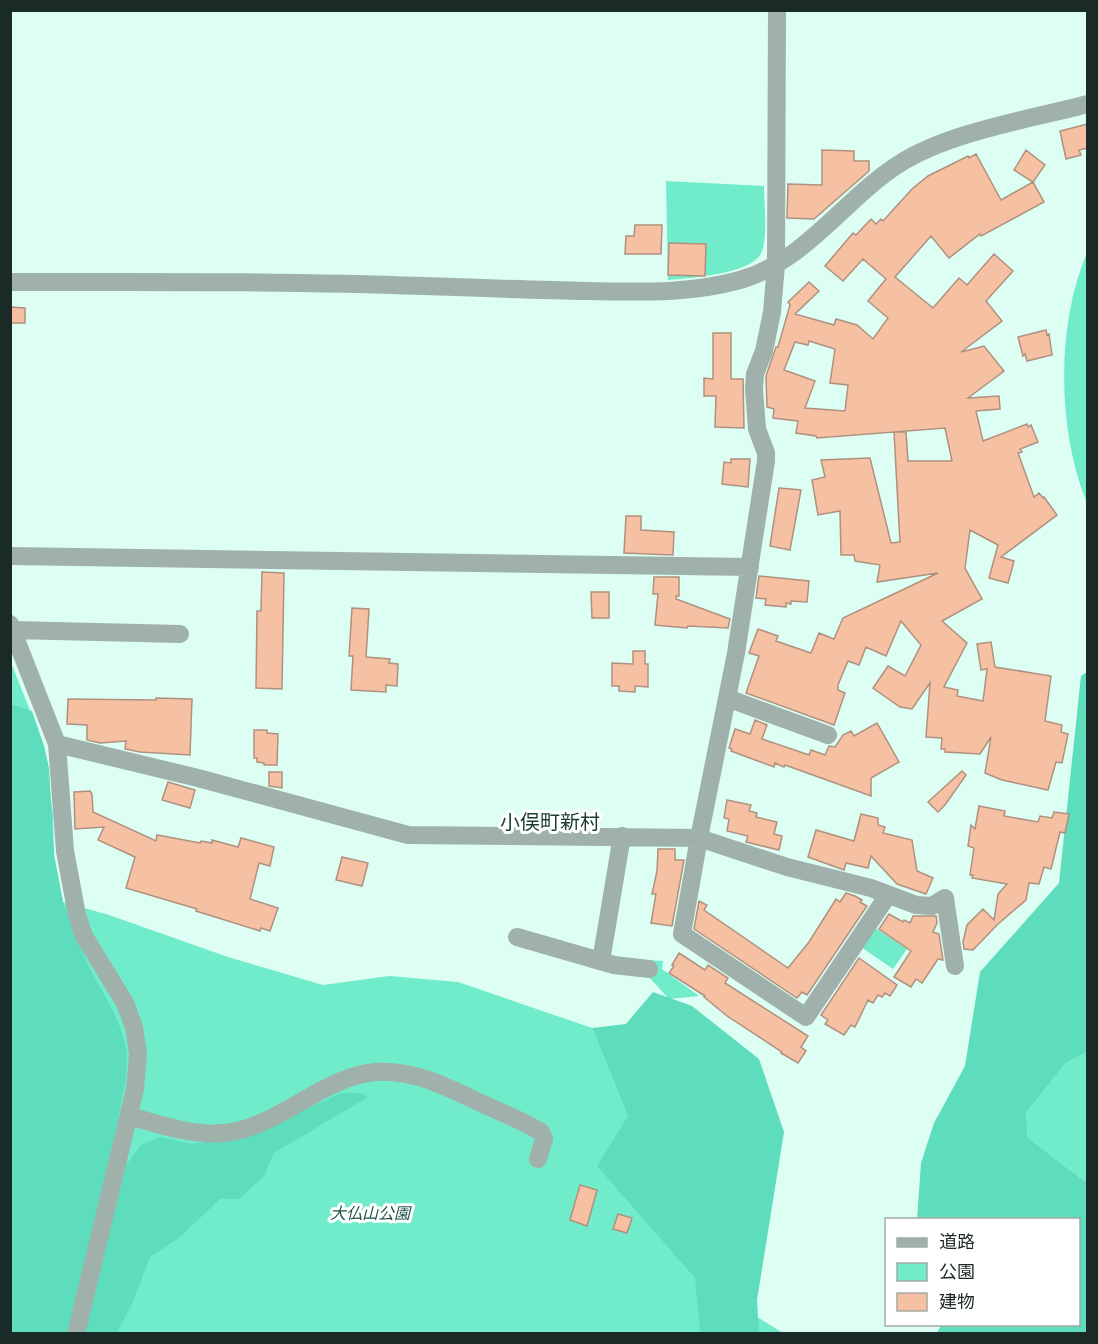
<svg xmlns="http://www.w3.org/2000/svg" width="1098" height="1344" viewBox="0 0 1098 1344" font-family="'Crimson Pro','Noto Sans JP',serif">
	<style>
		.green { fill: #70eccb }
		.forest { fill: #5dddbc }
		.building { fill: #f6c1a2; stroke: #b0907e; stroke-width: 1.5; fill-rule: evenodd }
		.lines { fill: none; stroke-linecap: round; stroke-linejoin: round }
		.minor { stroke: #a0b1ab; stroke-width: 18 }
		.labels { text-anchor: middle; dominant-baseline: central; stroke-width: 6; stroke-linejoin: round; paint-order: stroke }
		.park-label { font-size: 16px; font-style: italic; fill: #1d5245; stroke: #fff }
		.quarter-label { font-size: 20px; fill: #183e34; stroke: #fff }
	</style>
	<rect width="100%" height="100%" fill="#dcfef3"/>
	<!-- green -->
	<path class="green" d="M666,181L764,186C764,205 768,234 762,251C755,274 689,278 668,280Z
		M1087,253V503C1057,431 1056,324 1087,253Z
		M10,660L44,746L53,814L54,855L63,902L109,915L228,957L323,985L389,976L458,982L592,1028L695,1278L783,1333H11Z
		M874,927L907,949L893,969L861,947Z
		M650,960L663,961L662,969L699,996L669,999L648,976Z
		M1087,1052V1183L1028,1138L1026,1113L1066,1063Z"/>
	<!-- forest -->
	<path class="forest" d="M1087,672V1052L1066,1063L1026,1113L1028,1138L1087,1183L1088,1329L1086,1333H937L941,1325L1078,1324V1220H917L921,1163L934,1123L965,1066L980,972L1059,883L1081,676Z
		M10,704L32,711L44,746L49,768L54,855L63,902L88,965L113,1011L122,1032L127,1053L126,1080L109,1162L127,1164L141,1145L160,1137L191,1144L249,1136L341,1093H361L368,1097L274,1153L264,1176L239,1199H220L180,1237L150,1257L132,1304L117,1333H11Z
		M653,992L692,1006L759,1059L784,1132L757,1300L759,1333H700L695,1278L597,1166L628,1116L592,1028L626,1024Z"/>
	<!-- building -->
	<path class="building" d="M1088,124V148L1079,150L1081,155L1066,159L1060,131Z
		M822,150L854,151V161H869V171L814,219L787,218L788,184L822,185Z
		M1026,150L1045,165L1033,182L1044,202L981,236L980,234L949,258L931,236L895,277L933,308L959,278L967,285L994,254L1013,271L986,301L1002,321L961,352L984,346L1004,371L968,398L999,396L1000,409L976,411L983,441L1027,424L1028,427L1031,425L1038,442L1020,449L1022,452L1018,453L1034,497L1039,493L1043,498L1044,497L1057,515L1001,557L1014,561L1008,583L989,578L998,545L970,530L965,568L982,599L942,621L967,643L944,687L958,690L957,696L983,701L987,669L981,670L977,644L991,642L995,667L1051,676L1045,721L1062,725L1061,732L1068,734L1062,763L1056,762L1048,790L1002,780L985,773L991,737L980,754L945,752V749H941L942,738L926,737L930,683L912,709L900,707L873,688L888,666L905,676L921,645L901,621L886,656L866,647L859,665L848,661L838,685V690L845,693L834,725L746,693L759,656L749,653L758,629L778,636L776,641L811,653L819,633L834,639L843,618L938,573L877,582L880,565L855,561L854,555H841L840,511L818,515L812,480L825,477L821,460L870,458L891,543L900,542L894,432H906L908,461H952L945,428L817,438L816,436L796,433L798,421L773,418L774,409L767,407L766,376L776,347H778L790,305L788,302L809,282L819,291L795,314L834,325L836,319L857,325L873,339L888,318L868,301L886,279L863,259L843,281L825,266L853,233L856,235L871,219L876,224L881,219L883,221L912,189L928,176L968,156L969,158L976,154L1001,200L1033,182L1014,170ZM809,341L835,349L830,383L848,385L845,411L805,408L815,381L784,370L795,342L808,345Z
		M635,225H662L661,254H625L626,236H634Z
		M669,243L706,244L705,276L668,275Z
		M10,307L25,308V323H10Z
		M1046,330L1047,335L1049,334L1052,355L1027,361L1025,354L1023,356L1018,337Z
		M713,333H731V379H743L744,428L715,427L716,396H704V378L713,379Z
		M731,459H750L748,487L722,484L724,462L731,463Z
		M779,488L801,490L790,550L770,546Z
		M626,516H641V530L674,532L673,555L624,553Z
		M262,572L284,573L282,689L256,688L257,611H261Z
		M759,576L809,581L807,602L791,601V604L786,603V607L765,605L766,599L756,598Z
		M654,577H679V596H676V599L730,619L728,628L688,626L687,628L655,625L658,594H653Z
		M591,592H609V618H592Z
		M352,608L369,609L366,657L390,659L389,663L398,664L397,686L386,685V692L351,690L353,656H349Z
		M633,651H645V664H648V687L635,686V692L619,691V686H612V663L633,664Z
		M156,698L192,699L190,755L140,752L125,749L126,741L100,743L87,740V725L67,724L68,699L156,700Z
		M755,720L767,725L762,739L809,755L811,750L825,755L829,746L835,747L843,735L851,731L854,736L877,723L899,762L871,778V796L785,765L784,767L775,763L774,767L731,751L732,749L729,748L735,729L750,734Z
		M254,730H267V733L278,734L277,765H264V763L257,762V758H254Z
		M962,771L966,775L945,805L938,812L928,802Z
		M269,772H282V788L269,786Z
		M168,782L195,790L190,808L162,800Z
		M90,791L92,794L93,812L156,841L157,835L200,843L201,841L212,843V840L238,847L241,838L274,847L270,866L259,863L250,899L278,908L270,931L261,928L260,931L196,911L197,909L126,888L135,857L98,840L104,827L75,829L74,792Z
		M727,800L751,805L749,811L757,813L756,817L777,822L774,834L782,836L779,850L746,842L748,836L727,831L729,819L724,818Z
		M979,806L1005,811L1004,816L1038,822L1040,816L1052,818L1054,812L1069,814L1065,833L1060,832L1051,869L1044,867L1039,884L1029,883L1026,900L998,924L973,950L964,949L963,942L967,925L983,909L994,920L998,894L1007,884L972,878L973,875H970L974,848L968,846L971,825L975,829Z
		M861,814L878,818V825L885,827L883,833L912,840L917,871L933,878L926,894L897,884L871,856L868,868L846,863L844,870L808,857L816,830L854,841Z
		M658,849H675V860H684L672,926L651,923L656,894H652L657,871Z
		M342,857L368,863L362,886L336,880Z
		M846,893L855,896L862,900L860,902L867,906L807,995L802,992L797,998L694,929L699,901L707,905L704,910L788,968L809,942L836,899L840,902Z
		M889,914L903,922L904,920L910,923L913,916H936L937,923L933,932L939,934L943,960L938,959L922,983L916,979L911,987L894,977L911,951L879,929Z
		M679,953L705,970L708,965L728,978L725,983L808,1036L801,1047L806,1051L798,1063L781,1053L782,1052L727,1016L704,997L705,996L669,973L674,966L672,965Z
		M859,958L897,985L890,996L885,993L882,997L878,995L873,1003L868,1000L855,1027L851,1025L844,1035L825,1024L828,1020L821,1015Z
		M580,1185L597,1190L587,1226L570,1220Z
		M618,1214L632,1218L627,1233L613,1229Z"/>
	<g class="lines">
		<!-- minor -->
		<path class="minor" d="M777,10L776,265L772,312L764,351L755,374L754,389L757,429L766,453V461L736,653L699,838L682,934L806,1017L888,895
			M10,282C148,282 286,281 424,286C479,288 534,290 588,291C640,292 690,294 740,280C806,261 844,199 899,164C949,132 1030,119 1088,104
			M10,556L750,567
			M10,624L57,744L65,851L77,915L84,936L125,1003L134,1027L138,1054L135,1089L76,1334
			M13,630L180,634
			M727,698L828,735
			M57,744L198,778L408,835L699,838L787,867L871,888L916,905L932,906L945,898L955,966
			M517,937L614,965L649,969
			M601,961L622,836
			M129,1116C159,1124 191,1136 223,1133C279,1128 319,1078 375,1072C414,1069 449,1088 483,1104C503,1113 523,1121 541,1132L544,1139L538,1159"/>
	</g>
	<g class="labels">
		<!-- park labels -->
		<g class="park-label">
			<text x="370" y="1213">大仏山公園</text>
		</g>
		<!-- quarter labels -->
		<g class="quarter-label">
			<text x="550" y="822">小俣町新村</text>
		</g>
	</g>
	<!-- border -->
	<rect width="1098" height="1344" fill="none" stroke="#1a2a26" stroke-width="24"/>
	<!-- legend -->
	<rect x="885" y="1218" width="195" height="108" fill="#ffffff" stroke="#a3aaa8" stroke-width="1.5"/>
	<rect x="897" y="1238" width="30" height="9" fill="#a0b1ab" stroke="#a3aaa8" stroke-width="1.5"/>
	<text x="939" y="1248" font-size="18" fill="#1a2a26">道路</text>
	<rect x="897" y="1263" width="30" height="18" fill="#70eccb" stroke="#a3aaa8" stroke-width="1.5"/>
	<text x="939" y="1278" font-size="18" fill="#1a2a26">公園</text>
	<rect x="897" y="1293" width="30" height="18" fill="#f6c1a2" stroke="#a3aaa8" stroke-width="1.5"/>
	<text x="939" y="1308" font-size="18" fill="#1a2a26">建物</text>
</svg>
